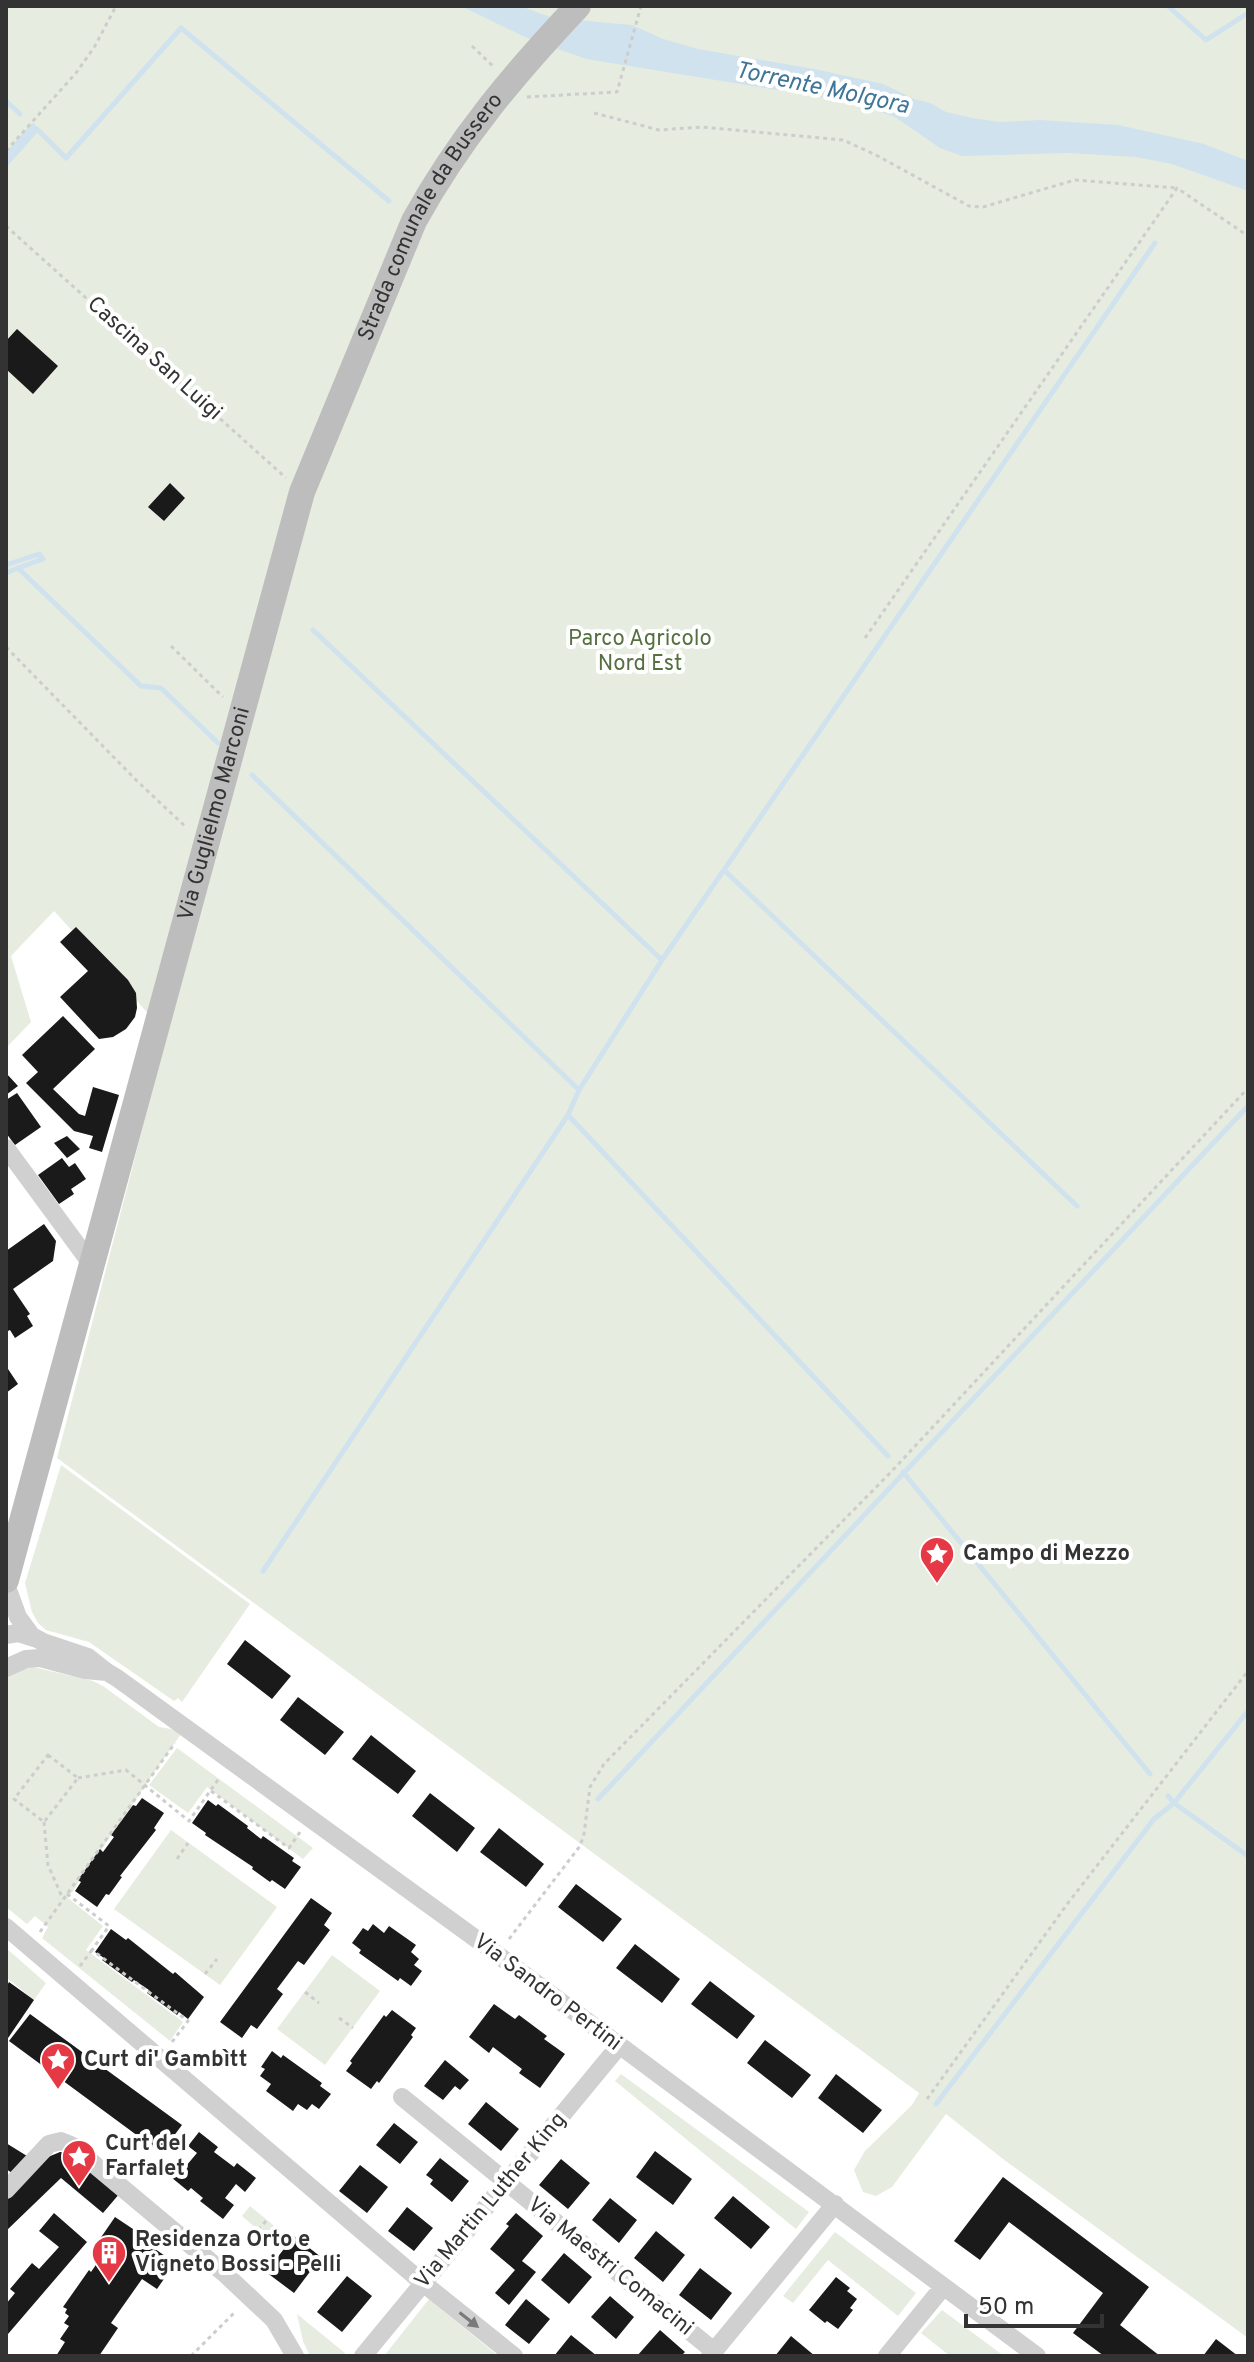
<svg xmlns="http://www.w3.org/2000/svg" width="1254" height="2362" viewBox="0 0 1254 2362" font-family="Overpass,sans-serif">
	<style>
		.green { fill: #e6ecdf }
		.water { fill: #cfe2ee }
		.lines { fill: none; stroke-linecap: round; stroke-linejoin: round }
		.stream { stroke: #cfe2ee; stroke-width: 5 }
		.building { fill: #1a1a1a }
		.path { stroke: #cdcdcd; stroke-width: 3; stroke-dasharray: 4 4; stroke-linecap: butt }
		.street { stroke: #d0d0d0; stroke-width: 18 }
		.secondary { stroke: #bdbdbd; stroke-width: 26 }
		.oneway { fill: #7a7a7a }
		.labels { text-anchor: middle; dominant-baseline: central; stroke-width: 8; stroke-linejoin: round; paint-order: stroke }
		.street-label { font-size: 22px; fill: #333; stroke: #fff }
		.park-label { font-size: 22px; fill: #56703f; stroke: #fff }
		.poi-label { font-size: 22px; font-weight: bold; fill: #333; stroke: #fff; text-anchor: start }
		.water-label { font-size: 24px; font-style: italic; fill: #3f7597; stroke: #fff }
	</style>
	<rect width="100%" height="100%" fill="#fff"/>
	<!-- green -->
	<path class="green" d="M6,6H561L530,39L550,52L593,6H1248V2338L1003,2159L946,2114L892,2187L876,2196L863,2192L854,2170L865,2151L912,2105L919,2093L57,1458L167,1034L54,911L11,956L31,1022L6,1048Z
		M61,1465L250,1604L182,1702L178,1698L174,1701L89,1642L46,1630L38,1623L32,1612L25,1583Z
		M33,1667L93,1681L103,1686L159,1727L183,1731L68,1898L103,1926L86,1950L183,2022L170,2041L42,1938L48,1927L35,1916L27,1924L6,1907V1675L13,1671Z
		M177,1748L313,1848L303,1859L207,1787L188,1813L149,1785Z
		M171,1830L277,1907L220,1985L114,1909Z
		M6,1948L46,1983L34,2000L6,1977Z
		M332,1955L380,1991L325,2065L277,2029Z
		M621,2074L809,2212L796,2229L615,2081Z
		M250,2206L284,2234L275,2244L242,2216Z
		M835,2232L916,2293L898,2316L828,2260L793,2303L783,2296Z
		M429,2299L498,2356H384Z
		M942,2310L1004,2356H950L921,2333Z
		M297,2314L345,2353L343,2356H310L303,2341Z"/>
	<!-- water -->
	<path class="water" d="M461,6H520L553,18L632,25L663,39L698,49L814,69L883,84L914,99L930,103L946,112L972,118L1000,122L1040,120L1118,125L1204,144L1248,161V191L1172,164L1136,157L1068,153L962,156L940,148L895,117L868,107L809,95L586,59L525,37Z"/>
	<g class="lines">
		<!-- stream -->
		<path class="stream" d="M1168,6L1206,40L1248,13
			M6,101L20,114
			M40,132L66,158L181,28L389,201
			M6,156L33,126
			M6,164L37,129
			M6,565L39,554L43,559L18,568
			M6,573L18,568L141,686L161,688L218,743
			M313,630L662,960
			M252,775L579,1090
			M724,870L1077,1206
			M568,1115L888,1456
			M903,1472L1150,1774
			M263,1571L568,1115L579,1090L662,960L1155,243
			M1168,1796L1174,1803L1248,1856
			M598,1799L1248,1106
			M936,2104L1154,1819L1174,1803L1248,1711"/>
	</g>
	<!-- building -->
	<path class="building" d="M17,329L58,366L33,394L6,369V341Z
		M170,483L185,498L164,521L148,507Z
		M76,927L128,980L136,993L137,1008L135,1017L126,1029L113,1037L99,1039L60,997L88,971L60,942Z
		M63,1016L95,1049L53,1089L79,1114L85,1116L93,1087L119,1095L102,1152L89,1148L93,1136L74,1131L26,1083L38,1072L22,1055Z
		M6,1073L18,1086L6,1095Z
		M17,1093L41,1127L15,1145L6,1133V1100Z
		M67,1136L80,1149L67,1158L54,1143Z
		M62,1158L69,1167L75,1163L86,1179L71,1189L74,1194L59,1204L38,1175Z
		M44,1224L56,1241L53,1261L13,1289L30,1314L27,1316L33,1326L15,1338L10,1330L6,1332V1251Z
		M6,1366L18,1384L6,1393Z
		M245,1640L291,1676L272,1699L227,1664Z
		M298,1697L344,1732L325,1755L280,1720Z
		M371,1735L416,1771L398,1794L352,1759Z
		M430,1793L475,1828L457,1852L412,1816Z
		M142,1798L164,1813L154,1828L156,1830L120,1876L122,1877L109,1895L106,1894L97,1907L75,1891L81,1882L78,1880L100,1849L103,1852L114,1837L111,1835L133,1805L136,1806Z
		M208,1800L216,1806L218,1804L248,1826L247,1828L261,1839L263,1836L294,1858L292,1861L301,1867L285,1889L272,1880L270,1882L252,1869L253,1867L205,1835L206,1833L192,1823Z
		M499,1828L544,1864L526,1887L480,1852Z
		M576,1884L622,1919L603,1942L558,1907Z
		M311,1898L332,1913L324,1925L330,1930L304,1965L298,1961L277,1989L283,1994L257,2029L251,2025L242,2038L220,2022Z
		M373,1924L384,1933L389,1926L416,1945L411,1952L419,1959L414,1965L422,1971L411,1986L400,1978L398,1981L359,1953L361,1950L352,1943L363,1928L368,1931Z
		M111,1929L126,1940L128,1938L173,1974L175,1972L204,1997L188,2019L179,2012L177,2015L147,1993L149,1990L134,1980L132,1982L102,1960L104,1958L95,1952Z
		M635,1944L680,1979L662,2003L616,1968Z
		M710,1981L755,2016L737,2039L691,2004Z
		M9,1982L34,2000L6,2041V1987Z
		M494,2004L515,2019L519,2015L547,2036L544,2039L565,2054L540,2088L519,2073L522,2069L493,2047L489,2053L469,2037Z
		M392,2010L416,2028L411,2035L413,2037L379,2083L377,2081L371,2089L346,2071L352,2063L350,2061L384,2015L386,2017Z
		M30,2014L182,2125L161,2153L9,2041Z
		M765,2040L811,2075L792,2098L747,2063Z
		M272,2051L281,2058L283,2055L322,2083L320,2086L331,2094L319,2109L312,2104L307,2110L298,2104L293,2111L266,2091L271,2084L260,2076L265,2069L261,2067Z
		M445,2060L469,2080L460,2090L455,2086L443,2100L424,2086Z
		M836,2074L882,2110L863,2133L818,2098Z
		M486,2102L519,2129L501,2151L468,2124Z
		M394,2123L418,2142L400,2164L376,2145Z
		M199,2132L218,2147L214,2152L234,2167L237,2163L256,2178L245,2192L236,2184L225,2198L234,2205L223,2219L200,2201L203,2198L191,2188L188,2191L166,2173L177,2159L186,2166L197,2153L188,2146Z
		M6,2143L27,2156L12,2173L6,2169Z
		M655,2151L692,2179L673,2205L636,2177Z
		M60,2152H66L120,2193L103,2213L61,2178L6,2231V2201L48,2157Z
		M440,2158L469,2181L452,2202L430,2184L433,2180L426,2175Z
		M561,2159L590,2183L568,2209L539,2185Z
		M360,2165L388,2187L367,2213L339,2191Z
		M1003,2177L1149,2287L1120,2325L1160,2356H1104L1073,2333L1103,2293L1009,2222L980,2260L954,2241Z
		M733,2196L770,2227L751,2249L714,2218Z
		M610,2198L637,2220L619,2243L592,2220Z
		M407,2207L433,2228L414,2251L388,2231Z
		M54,2213L87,2242L8,2334L6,2332V2304L15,2293L10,2289L32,2263L39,2269L59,2247L39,2231Z
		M516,2213L543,2236L522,2261L536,2272L509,2305L495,2293L515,2270L490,2249L509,2226L506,2224Z
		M115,2217L151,2241L148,2244L175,2263L157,2289L142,2279L111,2323L118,2328L99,2356H56L65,2342L60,2339L69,2326L64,2323L69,2316L65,2313L67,2309L63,2307L89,2270L91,2272L102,2256L93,2249Z
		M656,2231L685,2255L663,2282L634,2258Z
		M294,2236L321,2257L294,2293L266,2272Z
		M564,2253L592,2277L569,2304L541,2280Z
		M700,2268L732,2293L711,2320L679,2295Z
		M347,2276L372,2296L342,2332L317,2312Z
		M836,2277L850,2288L847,2291L857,2299L850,2308L853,2310L838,2329L827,2321L825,2323L809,2310Z
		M610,2296L634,2317L616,2339L591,2317Z
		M526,2299L550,2319L529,2344L505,2325Z
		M660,2330L685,2352L681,2356H637Z
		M571,2335L597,2356H554Z
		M791,2336L815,2356H775Z
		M1216,2339L1238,2356H1203Z"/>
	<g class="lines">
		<!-- path -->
		<path class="path" d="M472,46L495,68
			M527,97L617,92L641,6
			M594,113L659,130L702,127L843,140L876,155L969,206L983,207L1075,180L1177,188
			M6,151L76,73L95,46L116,6
			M6,226L286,478
			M865,638L1177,188L1248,236
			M171,646L223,697
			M6,647L137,781L187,828
			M48,1755L78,1778L44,1822L14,1799Z
			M78,1778L126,1770L189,1821L220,1777
			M211,1791L289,1848L300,1832
			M44,1822L48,1865L63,1899
			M177,1859L188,1843
			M67,1894L109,1926L92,1950L188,2021L172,2042
			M40,1932L175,1743
			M509,1939L580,1846L584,1834L590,1787L604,1764L891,1472L1248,1088
			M80,1966L92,1950
			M205,1974L217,1959
			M305,1992L319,2003
			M339,2018L353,2028
			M927,2099L1068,1903L1248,1671
			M258,2230L267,2220
			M191,2356L236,2311"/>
		<!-- street -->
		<path class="street" d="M6,1148L92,1265
			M6,1584L18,1617L32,1636L43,1642L88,1657L107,1672
			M6,1635L18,1633L37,1639
			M6,1668L26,1659L40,1658L85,1670L107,1672L117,1678L490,1949L1037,2356
			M6,1927L423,2283L514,2356
			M402,2097L714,2351
			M6,2190L49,2144L61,2141L71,2145L224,2273L274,2320L295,2356
			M363,2356L619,2046
			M710,2356L835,2204
			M887,2356L943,2287"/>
		<!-- secondary -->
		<path class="secondary" id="s1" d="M6,1580L302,492L414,221C459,139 514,74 578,6"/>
	</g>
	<!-- one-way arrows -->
	<defs><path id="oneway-solid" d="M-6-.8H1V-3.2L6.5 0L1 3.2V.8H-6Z" transform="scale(2)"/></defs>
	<use class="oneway" href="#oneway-solid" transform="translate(469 2320) rotate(38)"/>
	<!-- icons -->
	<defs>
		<symbol id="sight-pin" viewBox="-11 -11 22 30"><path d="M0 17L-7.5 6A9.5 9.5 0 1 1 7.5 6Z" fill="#e63946" stroke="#fff"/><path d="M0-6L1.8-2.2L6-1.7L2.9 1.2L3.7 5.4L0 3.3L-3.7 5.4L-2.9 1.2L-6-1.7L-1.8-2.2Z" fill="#fff"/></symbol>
		<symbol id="building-pin" viewBox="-11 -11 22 30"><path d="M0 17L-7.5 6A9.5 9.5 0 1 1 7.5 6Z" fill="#e63946" stroke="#fff"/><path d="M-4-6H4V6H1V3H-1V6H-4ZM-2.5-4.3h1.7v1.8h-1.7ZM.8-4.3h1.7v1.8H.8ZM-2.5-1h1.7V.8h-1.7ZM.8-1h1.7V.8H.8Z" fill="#fff"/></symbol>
	</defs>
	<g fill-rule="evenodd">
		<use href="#sight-pin" x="917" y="1534" width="40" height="54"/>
		<use href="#sight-pin" x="38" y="2040" width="40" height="54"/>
		<use href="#sight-pin" x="59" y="2137" width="40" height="54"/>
		<use href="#building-pin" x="89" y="2233" width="40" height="54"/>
	</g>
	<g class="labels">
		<!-- street labels -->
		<g class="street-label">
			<text stroke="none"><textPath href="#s1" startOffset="1432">Strada comunale da Bussero</textPath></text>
			<text transform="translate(154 359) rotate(42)">Cascina San Luigi</text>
			<text stroke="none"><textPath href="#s1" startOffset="794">Via Guglielmo Marconi</textPath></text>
			<text transform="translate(547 1993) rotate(37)">Via Sandro Pertini</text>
			<text transform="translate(491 2201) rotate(-50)">Via Martin Luther King</text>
			<text transform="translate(610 2267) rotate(39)">Via Maestri Comacini</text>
		</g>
		<!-- park labels -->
		<g class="park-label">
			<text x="640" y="639">Parco Agricolo<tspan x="640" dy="25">Nord Est</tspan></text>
		</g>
		<!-- poi labels -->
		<g class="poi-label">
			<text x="963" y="1554">Campo di Mezzo</text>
			<text x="84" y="2060">Curt di' Gambìtt</text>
			<text x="105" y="2144">Curt del<tspan x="105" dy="25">Farfalet</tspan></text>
			<text x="135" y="2240">Residenza Orto e<tspan x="135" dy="25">Vigneto Bossi - Pelli</tspan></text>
		</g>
		<!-- water labels -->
		<g class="water-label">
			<text transform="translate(822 89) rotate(12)">Torrente Molgora</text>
		</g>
	</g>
	<!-- border -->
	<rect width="1254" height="2362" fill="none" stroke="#333333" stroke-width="16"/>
	<!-- scale -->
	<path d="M966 2314v12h136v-12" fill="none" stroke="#333333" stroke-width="4"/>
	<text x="978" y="2314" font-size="24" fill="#333333" stroke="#ffffff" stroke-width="6" paint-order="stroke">50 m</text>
</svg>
